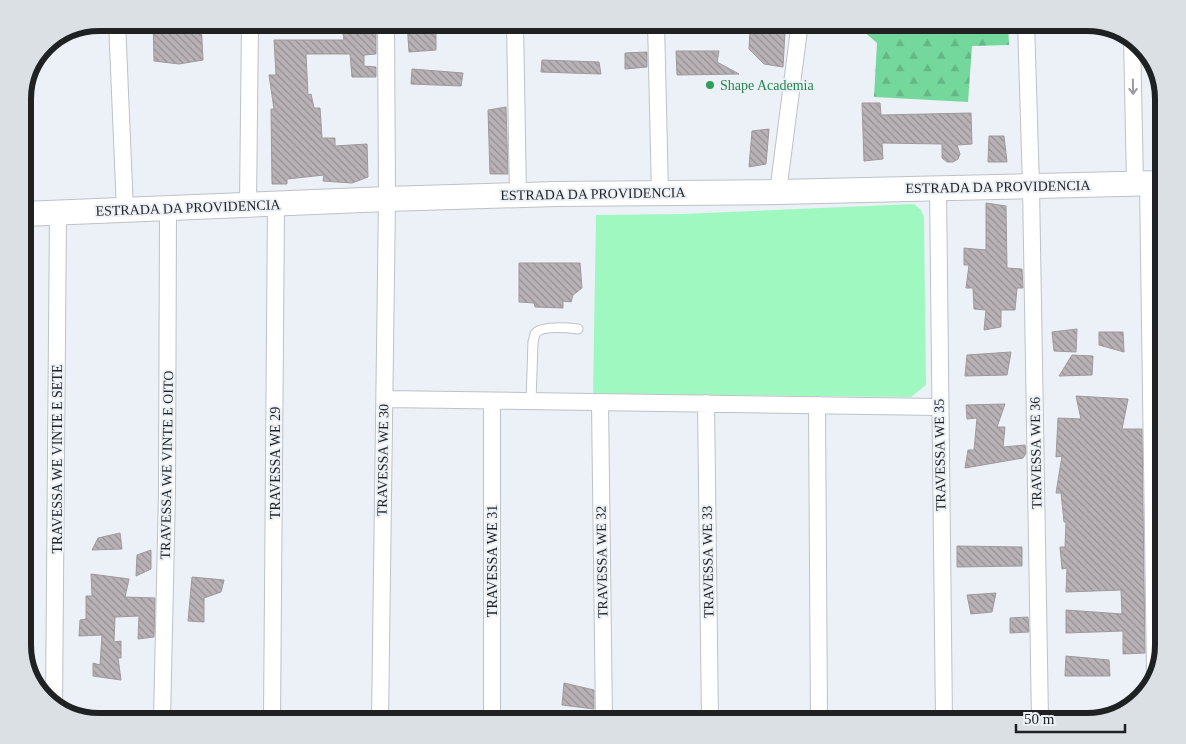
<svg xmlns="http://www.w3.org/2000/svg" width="1186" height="744" viewBox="0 0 1186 744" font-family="'Times New Roman',serif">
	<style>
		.forest { fill: url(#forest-firs) }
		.park { fill: #a0f8c1 }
		.building { fill: url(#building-back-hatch); stroke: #9f999e }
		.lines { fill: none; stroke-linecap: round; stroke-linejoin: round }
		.lane-casing { stroke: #bdc2c7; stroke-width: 11 }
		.street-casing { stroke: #bdc2c7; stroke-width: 18 }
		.secondary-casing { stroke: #bdc2c7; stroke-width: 26 }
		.lane { stroke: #fff; stroke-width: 9 }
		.street { stroke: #fff; stroke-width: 16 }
		.secondary { stroke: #fff; stroke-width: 24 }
		.oneway { stroke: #9a9b9c }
		.leisure-dot { fill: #2e9e5b; stroke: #ebf1f6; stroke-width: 2 }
		.labels { text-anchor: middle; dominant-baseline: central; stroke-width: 4; stroke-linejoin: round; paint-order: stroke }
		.leisure-label { font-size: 14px; fill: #27864d; stroke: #ebf1f6; text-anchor: start }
		.street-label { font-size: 14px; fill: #1f2123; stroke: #ebf1f6 }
		.rim { fill: none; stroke: #1f2123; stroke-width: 6 }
	</style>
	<defs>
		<pattern id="forest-firs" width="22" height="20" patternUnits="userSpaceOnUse" patternTransform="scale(1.25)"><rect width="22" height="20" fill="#74d79c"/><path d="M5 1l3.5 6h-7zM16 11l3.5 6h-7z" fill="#64b886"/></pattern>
		<pattern id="building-back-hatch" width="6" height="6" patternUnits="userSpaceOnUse" patternTransform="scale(1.25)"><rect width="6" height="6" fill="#b8b2b6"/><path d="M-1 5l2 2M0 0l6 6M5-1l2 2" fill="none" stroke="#959094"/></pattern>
	</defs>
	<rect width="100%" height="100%" fill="#ebf1f6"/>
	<!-- forest -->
	<path class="forest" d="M854,23H1008L1009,45L972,46L968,102L874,97L877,43Z"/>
	<!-- park -->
	<path class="park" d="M914,204L921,210L924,217L926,385L911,397L593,394L596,215L683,214Z"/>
	<!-- building -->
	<path class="building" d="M153,22H201L203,60L179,64L154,61Z
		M341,22H376V54L364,55V66L376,67V77H352L350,54H306L308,95L311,94L314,108H320L322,138H335V146L367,144L368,177L352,183L323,181L324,175L287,179V184H272L271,109H274L269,75H276L274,40H344Z
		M407,22H436V50L409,52Z
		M750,30L785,32L783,67L764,64L749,49Z
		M676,51H719L717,62L739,74L677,75Z
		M647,52V67L625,69V53Z
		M542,60L599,62L601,74L541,72Z
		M412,69L463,73L461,86L411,84Z
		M862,103H880L881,115L971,113L972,144L957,145L960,154L958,159L953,162H947L942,158V144L882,143L883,159L864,161Z
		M506,107L508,174H490L488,110Z
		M769,129L766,164L749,167L752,131Z
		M989,136H1004L1007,162H988Z
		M986,203L1006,206L1007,268L1022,269L1023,288H1017L1015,310H1001V327L984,330L986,310L974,309L973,288H966L969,265H964V248L986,250Z
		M519,263H580L582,288L573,295L571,302L563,301V308L535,307L534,303L519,302Z
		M1077,329L1076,352L1054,351L1052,332Z
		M1099,332H1123L1124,352L1099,345Z
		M1011,352L1007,375L965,376L967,355Z
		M1072,355L1093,356L1092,375L1059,376Z
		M1076,396L1128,399L1122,429H1142L1145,653L1123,654V631L1066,633V610L1122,614L1121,590L1066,592L1067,568L1062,569L1060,547H1065L1066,522H1064L1061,493H1056L1062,456L1056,457L1058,418L1081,419Z
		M1005,404L997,427H1005L1003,447L1025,445L1026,453L1023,458L965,468L968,450H974L977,418L967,419L966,405Z
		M120,533L122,549L92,550L98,538Z
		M957,546L1022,547V566L957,567Z
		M151,550V569L136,576L137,555Z
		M91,574L129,579L125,597L155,598L154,637L138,639L139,616L115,617L114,642L121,641V658H118L121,680L93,676V663L100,665L102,635L79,636L80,620L86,619V596H92Z
		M192,577L224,580L221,592L204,598V622L188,621Z
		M996,593L992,612L971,614L967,595Z
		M1028,617L1029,632L1010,633V618Z
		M1066,656L1109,660L1110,676H1065Z
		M564,683L594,690V709L562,705Z"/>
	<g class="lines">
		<defs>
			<path id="lane" d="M531,401L533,342C533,341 535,335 535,334C541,325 569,328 578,329"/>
			<path id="street" d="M117,22L125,210
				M515,22L518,196
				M656,22L660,194
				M1026,22L1031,186L1040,720
				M1132,38L1135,183
				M1148,183L1155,673
				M938,189L944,721
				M778,192L800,22
				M248,205L250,22
				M385,399L939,407
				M492,401V721
				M600,402L604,721
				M706,403L710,721
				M817,405L819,721
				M54,706L58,212
				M98,721H398
				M162,721L167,491L168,208
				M272,721L276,204
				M380,721L387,199L386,22
				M951,721L1093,720"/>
			<path id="secondary" d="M23,214L387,199L556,194L778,192L1163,183"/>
		</defs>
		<!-- lane casing -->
		<use href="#lane" class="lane-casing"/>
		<!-- street casing -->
		<use href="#street" class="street-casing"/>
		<!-- secondary casing -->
		<use href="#secondary" class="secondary-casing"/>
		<!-- lane -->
		<use href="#lane" class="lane"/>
		<!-- street -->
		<use href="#street" class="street"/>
		<!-- secondary -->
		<use href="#secondary" class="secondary"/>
	</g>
	<!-- one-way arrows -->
	<defs><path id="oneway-shaft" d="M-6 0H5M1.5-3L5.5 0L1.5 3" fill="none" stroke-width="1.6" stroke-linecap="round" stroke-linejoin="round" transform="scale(1.25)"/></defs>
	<use class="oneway" href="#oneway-shaft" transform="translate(1133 87) rotate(89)"/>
	<!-- markers -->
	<circle class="leisure-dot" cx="710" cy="85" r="5"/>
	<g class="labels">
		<!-- leisure labels -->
		<g class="leisure-label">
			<text x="720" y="85">Shape Academia</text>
		</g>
		<!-- street labels -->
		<g class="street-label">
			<text transform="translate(998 187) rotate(-1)">ESTRADA DA PROVIDENCIA</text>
			<text transform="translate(593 194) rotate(-1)">ESTRADA DA PROVIDENCIA</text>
			<text transform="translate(188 208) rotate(-2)">ESTRADA DA PROVIDENCIA</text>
			<text transform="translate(1036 453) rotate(-91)">TRAVESSA WE 36</text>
			<text transform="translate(940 455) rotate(-91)">TRAVESSA WE 35</text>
			<text transform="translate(57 459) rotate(-90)">TRAVESSA WE VINTE E SETE</text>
			<text transform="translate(383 460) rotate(-89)">TRAVESSA WE 30</text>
			<text transform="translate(275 463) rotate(-90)">TRAVESSA WE 29</text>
			<text transform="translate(167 465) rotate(-89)">TRAVESSA WE VINTE E OITO</text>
			<text transform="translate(492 561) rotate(-90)">TRAVESSA WE 31</text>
			<text transform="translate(602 562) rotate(-91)">TRAVESSA WE 32</text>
			<text transform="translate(708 562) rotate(-91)">TRAVESSA WE 33</text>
		</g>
	</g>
	<!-- crop -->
	<path d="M0 0H1186V744H0ZM99 31H1087A68 68 0 0 1 1155 99V645A68 68 0 0 1 1087 713H99A68 68 0 0 1 31 645V99A68 68 0 0 1 99 31Z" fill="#dbe0e5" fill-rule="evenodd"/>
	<path class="rim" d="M99 31H1087A68 68 0 0 1 1155 99V645A68 68 0 0 1 1087 713H99A68 68 0 0 1 31 645V99A68 68 0 0 1 99 31Z"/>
	<!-- scale -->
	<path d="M1016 724v8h109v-8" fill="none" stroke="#1f2123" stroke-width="2.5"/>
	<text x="1024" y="724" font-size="15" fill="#1f2123" stroke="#ebf1f6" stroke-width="4" paint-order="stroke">50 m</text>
</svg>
